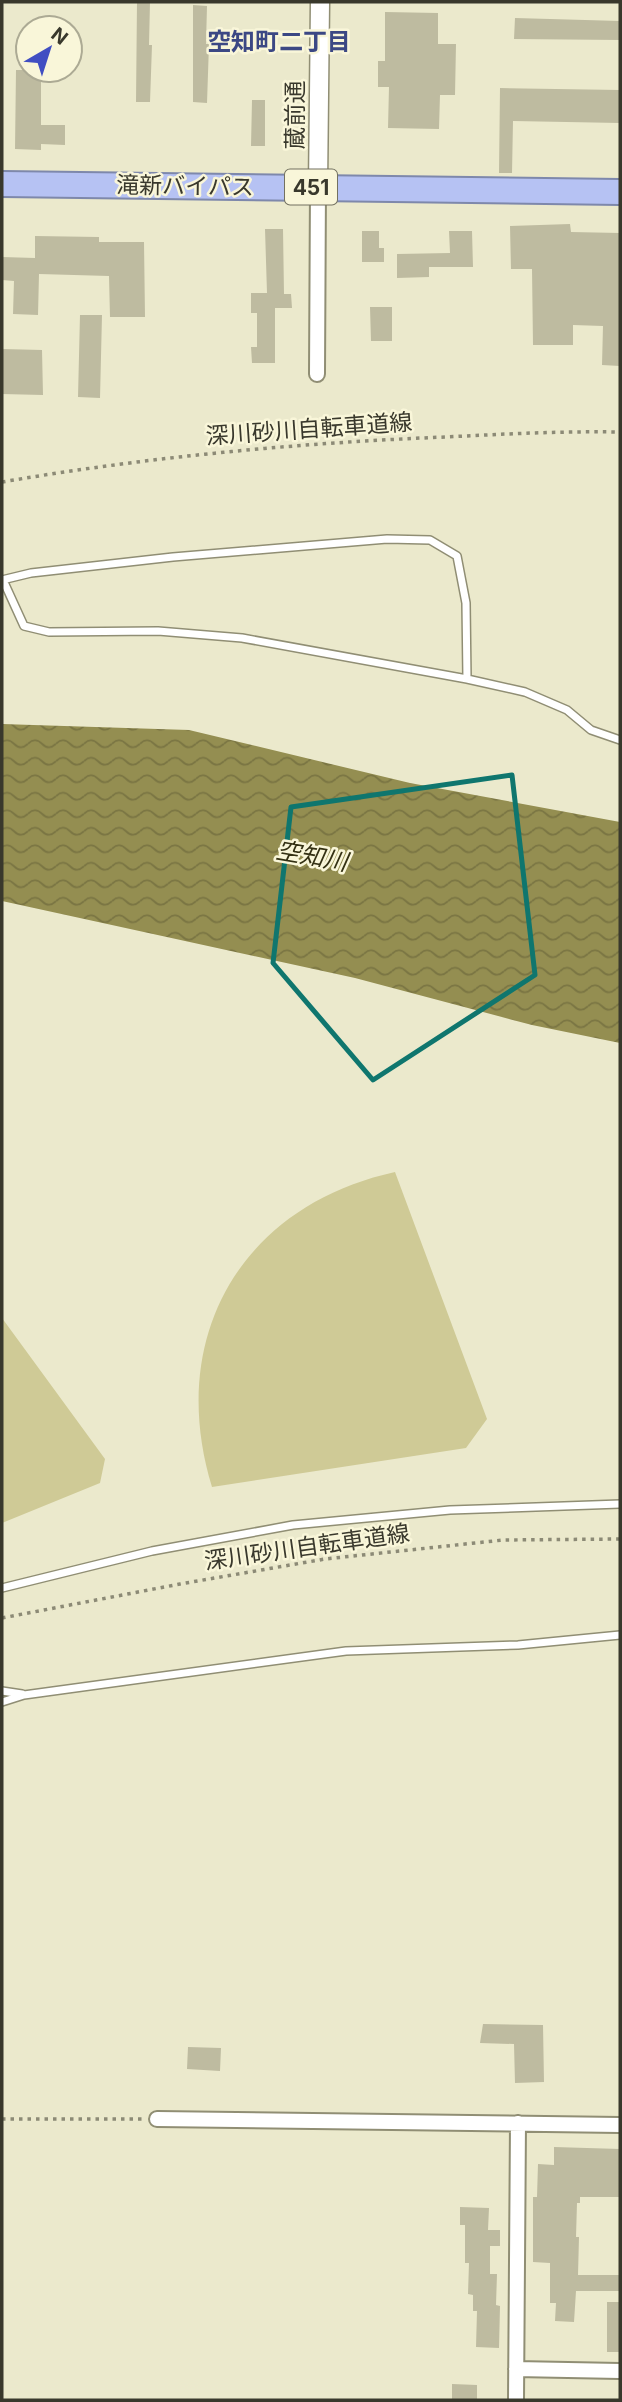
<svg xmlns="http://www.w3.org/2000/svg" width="622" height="2402" viewBox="0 0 622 2402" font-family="Inter,'Noto Sans JP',sans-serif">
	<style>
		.pitch { fill: #cfca96 }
		.water { fill: url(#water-waves) }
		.building { fill: #bebba0 }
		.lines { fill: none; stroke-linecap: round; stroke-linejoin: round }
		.service-casing { stroke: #908e74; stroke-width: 10 }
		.minor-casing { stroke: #908e74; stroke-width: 18 }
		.tertiary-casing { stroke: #908e74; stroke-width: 21 }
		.trunk-casing { stroke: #7e88ab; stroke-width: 28 }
		.path { stroke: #8c8a76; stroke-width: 3.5; stroke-dasharray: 3.5 5; stroke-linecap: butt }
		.service { stroke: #fff; stroke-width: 7 }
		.minor { stroke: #fff; stroke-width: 14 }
		.tertiary { stroke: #fff; stroke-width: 18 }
		.trunk { stroke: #b6c2f3; stroke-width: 24 }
		.marked { fill: none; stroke: #0f766e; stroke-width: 5; stroke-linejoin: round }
		.labels { text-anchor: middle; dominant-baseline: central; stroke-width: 5; stroke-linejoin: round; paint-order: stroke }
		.shield { fill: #f9f6d9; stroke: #737160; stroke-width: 2 }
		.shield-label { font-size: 21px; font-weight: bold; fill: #39382c }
		.street-label { font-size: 23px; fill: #39382c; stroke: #f9f6d9 }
		.neighbourhood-label { font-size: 24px; font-weight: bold; fill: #3c4884; stroke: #f9f6d9 }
		.water-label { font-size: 24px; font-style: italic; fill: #333013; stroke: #f9f6d9 }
	</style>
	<defs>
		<pattern id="water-waves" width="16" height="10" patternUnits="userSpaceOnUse" patternTransform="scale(1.75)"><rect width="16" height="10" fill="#948e51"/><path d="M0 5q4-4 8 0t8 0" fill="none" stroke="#7a7543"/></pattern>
	</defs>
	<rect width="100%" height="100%" fill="#ebe9cc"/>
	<!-- pitch -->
	<path class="pitch" d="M395,1172L487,1419L466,1448L212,1487C166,1337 241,1206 395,1172Z
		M2,1318L105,1459L100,1483L2,1523Z"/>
	<!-- water -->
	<path class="water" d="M2,724L189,730L410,783L620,822V1043L532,1025L355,978L2,901Z"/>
	<!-- building -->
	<path class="building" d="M137,2H150L149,45H152L150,102H136Z
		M193,5L207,6L206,44H209L207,103L193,102Z
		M385,12L438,13V44H456L455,95H440L439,129L388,128L389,87H378V61H385Z
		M515,18L620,21V40L514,39Z
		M16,70H41V125H65V145L41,144V150L15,149Z
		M500,88L620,90V123L513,121L512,173H499Z
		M252,100H265V146H251Z
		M570,224L571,232L620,233V366L602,365L603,326L573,325V345H533L532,269H511L510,226Z
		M265,229H283L284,294H291L292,308H275V363H252L251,347H257V313H251V293H267Z
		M362,231H379V248H384V262H362Z
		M449,231H472L473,267H429V277L397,278V254L450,253Z
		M35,236L99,237V242H144L145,317H110L109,276L39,274L38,315L13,314L14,281L2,280V257L35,258Z
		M370,307H392V341H371Z
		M80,315H102L100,398L78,397Z
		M2,349L42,350L43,395L2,394Z
		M483,2024L543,2025L544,2082L515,2083L514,2044L480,2043Z
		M188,2047L221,2048L220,2071L187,2069Z
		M554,2147L620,2149V2197H580V2203H577L576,2237H579L578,2275H620V2291H576L574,2322L555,2321L556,2303H550V2263L533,2262V2197H537L538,2164L554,2165Z
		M460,2207L489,2208L488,2230H500V2246H490V2274H497L496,2305L500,2306L499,2348L476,2347L477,2311H473V2295L468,2294L469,2263H465V2225H460Z
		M607,2302H620V2352H607Z
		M452,2384L477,2385V2400H452Z"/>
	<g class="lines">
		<defs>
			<path id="service" d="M2,580L31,573L173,557L387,539L430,540L457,556L466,603L467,679
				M3,580L24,626L49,632L158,631L242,638L467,679L525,692L567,710L591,730L620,740
				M2,1588L152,1551L293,1525L450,1510L620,1504
				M2,1691L22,1694
				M2,1702L24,1695L346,1651L518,1645L620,1635"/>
			<path id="minor" d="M317,374L318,187
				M157,2119L620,2125
				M516,2369L620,2371
				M516,2400L518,2123"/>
			<path id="tertiary" d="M318,187L320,2"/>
			<path id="trunk" d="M2,184L620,192"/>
		</defs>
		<!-- service casing -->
		<use href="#service" class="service-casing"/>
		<!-- minor casing -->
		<use href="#minor" class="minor-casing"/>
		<!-- tertiary casing -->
		<use href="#tertiary" class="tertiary-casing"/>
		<!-- trunk casing -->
		<use href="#trunk" class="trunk-casing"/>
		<!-- path -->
		<path class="path" d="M2,482C148,457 297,443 445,437C504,434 562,431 620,432
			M2,1618L180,1584L325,1559L503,1540L620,1539
			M2,2119H143"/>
		<!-- service -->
		<use href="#service" class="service"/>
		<!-- minor -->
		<use href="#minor" class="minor"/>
		<!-- tertiary -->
		<use href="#tertiary" class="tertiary"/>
		<!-- trunk -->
		<use href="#trunk" class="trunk"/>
	</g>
	<!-- marked area -->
	<path class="marked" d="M512,775L535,975L373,1080L273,963L291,807Z"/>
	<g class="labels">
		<!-- shield labels -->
		<rect class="shield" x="285" y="169.5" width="52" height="35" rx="5"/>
		<g class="shield-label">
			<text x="311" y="187">451</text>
		</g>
		<!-- street labels -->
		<g class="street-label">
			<text transform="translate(295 115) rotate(-90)">蔵前通</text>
			<text transform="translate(185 186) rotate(1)">滝新バイパス</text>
			<text transform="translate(309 429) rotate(-4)">深川砂川自転車道線</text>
			<text transform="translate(307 1547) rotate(-8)">深川砂川自転車道線</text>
		</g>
		<!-- neighbourhood labels -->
		<g class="neighbourhood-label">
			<text x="279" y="41">空知町二丁目</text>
		</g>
		<!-- water labels -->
		<g class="water-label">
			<text transform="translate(312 856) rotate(10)">空知川</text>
		</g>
	</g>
	<!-- border -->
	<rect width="622" height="2402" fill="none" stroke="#39382c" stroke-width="7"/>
	<!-- north arrow -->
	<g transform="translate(49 49) rotate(39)"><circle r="33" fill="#f9f6d9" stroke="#acaa94" stroke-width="2"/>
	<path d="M0-5L12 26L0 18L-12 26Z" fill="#404ec2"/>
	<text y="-10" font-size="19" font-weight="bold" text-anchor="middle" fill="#39382c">N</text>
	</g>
</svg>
